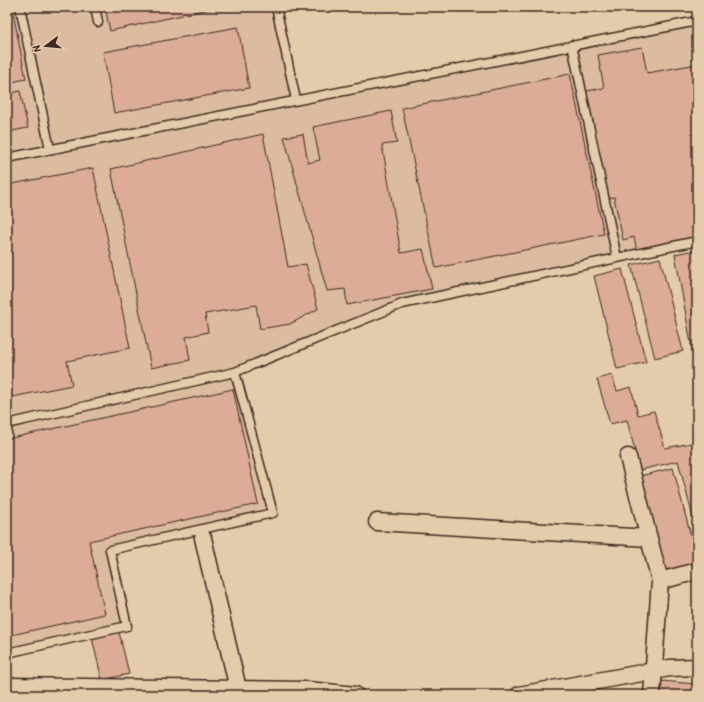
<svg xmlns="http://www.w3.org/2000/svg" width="704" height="702" viewBox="0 0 704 702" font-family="'Patrick Hand',sans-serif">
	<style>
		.built { fill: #dbbca1 }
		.building { fill: #ddac98; stroke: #3b2a1e }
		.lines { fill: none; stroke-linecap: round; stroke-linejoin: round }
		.lane-casing { stroke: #3b2a1e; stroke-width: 11 }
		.street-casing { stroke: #3b2a1e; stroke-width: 19 }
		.lane { stroke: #e4cbac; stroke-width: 8 }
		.street { stroke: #e4cbac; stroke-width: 16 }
	</style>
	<rect width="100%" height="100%" fill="#e4cbac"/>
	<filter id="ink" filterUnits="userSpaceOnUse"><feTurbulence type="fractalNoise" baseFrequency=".025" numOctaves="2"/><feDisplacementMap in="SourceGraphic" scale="8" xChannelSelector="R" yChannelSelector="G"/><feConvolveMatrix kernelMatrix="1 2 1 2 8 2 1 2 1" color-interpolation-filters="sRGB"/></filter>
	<g filter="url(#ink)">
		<!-- built -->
		<path class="built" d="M7,7H276L296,100L697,21V241L402,304L235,372L273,513L110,550L127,626L7,653Z"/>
		<!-- building -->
		<path class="building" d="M7,7H12L26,79L7,83Z
			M105,7H218L110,31Z
			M238,27L249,88L114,113L103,52Z
			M642,47L647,73L697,64V236L637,251L634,237L623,240L614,197L607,199L586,91L604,88L598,55Z
			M570,74L604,234L436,268L402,108Z
			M20,91L28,128L7,132V94Z
			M391,111L397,143L382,145L401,253L423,249L432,289L347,305L345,289L327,291L284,137L303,134L308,163L320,160L313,127Z
			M263,134L288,267L306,264L318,309L290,324L260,329L256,305L205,314L208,332L186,337L190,360L151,368L111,169Z
			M93,168L130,348L67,361L72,385L7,398V185Z
			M695,250L697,264V355H693L675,254Z
			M660,258L683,351L655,358L631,265Z
			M622,269L646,362L617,369L594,276Z
			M612,375L617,391L631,387L638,415L654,411L665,448L697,442V532L678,461L640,470L627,420L610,424L597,379Z
			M233,389L258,504L89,541L105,614L7,636V439Z
			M673,468L697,559V564L665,573L640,476Z
			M119,632L129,674L102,680L92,638Z
			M697,678V695H660L661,681L696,684Z"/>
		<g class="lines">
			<defs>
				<path id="lane" d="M20,7L50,149
					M95,7L98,22
					M276,7L296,100
					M572,45L617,258
					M7,158L697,21
					M7,424L235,372L402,304L697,241
					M7,653L127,626L110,550L273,513L235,372"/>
				<path id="street" d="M628,457L660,581
					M377,522L649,538
					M203,538L238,689
					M7,686L308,690L355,695
					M519,695L670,668L697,667
					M652,695L660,581L697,571"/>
			</defs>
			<!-- lane casing -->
			<use href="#lane" class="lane-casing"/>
			<!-- street casing -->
			<use href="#street" class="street-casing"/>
			<!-- lane -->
			<use href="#lane" class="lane"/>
			<!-- street -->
			<use href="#street" class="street"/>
		</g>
	</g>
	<!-- margin -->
	<rect width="704" height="702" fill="none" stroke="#e4cbac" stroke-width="24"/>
	<rect x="12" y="12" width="680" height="678" fill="none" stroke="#3b2a1e" stroke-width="1.5" filter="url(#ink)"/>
	<!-- north arrow -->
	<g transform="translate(46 46) rotate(254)" stroke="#e4cbac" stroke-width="3" paint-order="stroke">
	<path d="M0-3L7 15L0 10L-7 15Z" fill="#3b2a1e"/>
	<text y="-6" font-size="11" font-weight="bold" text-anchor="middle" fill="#3b2a1e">N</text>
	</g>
</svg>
